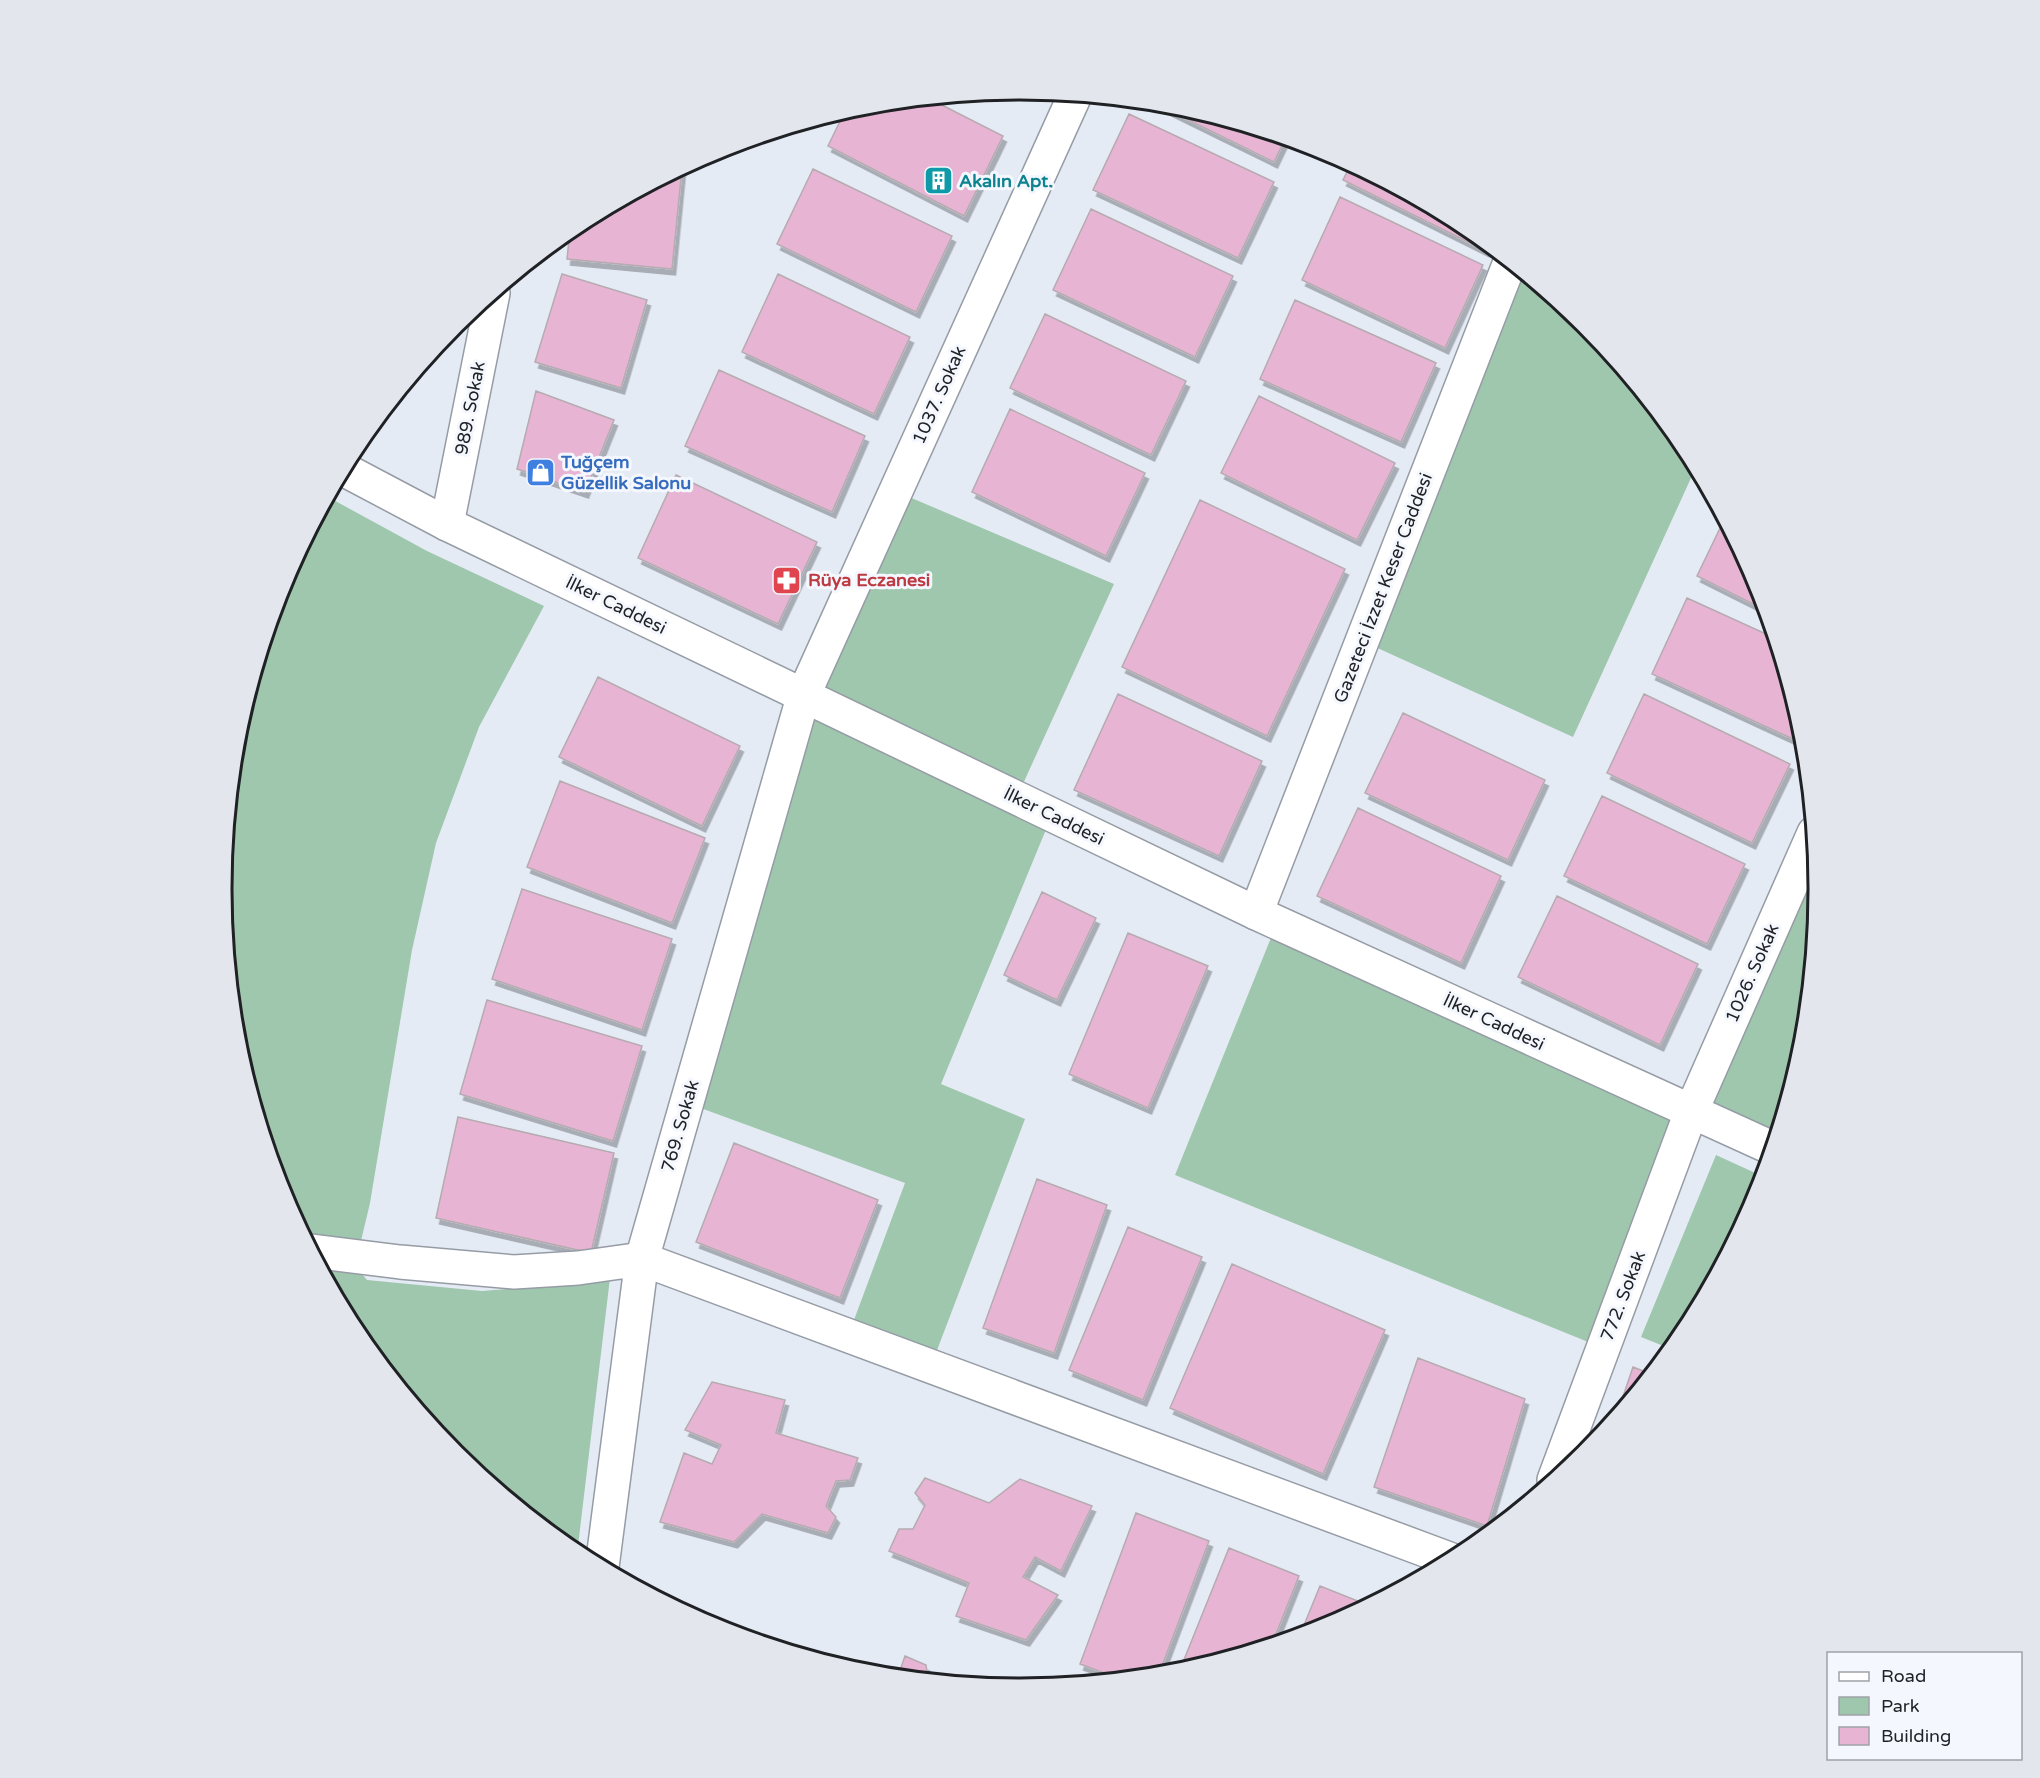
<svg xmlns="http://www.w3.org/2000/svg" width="2040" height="1778" viewBox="0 0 2040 1778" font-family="'Varela Round',sans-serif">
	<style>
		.green { fill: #9fc7ae }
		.building { fill: #e7b5d3; stroke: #b6abb1; stroke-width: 1.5; filter: url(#shadow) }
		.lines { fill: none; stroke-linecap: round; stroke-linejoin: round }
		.street-casing { stroke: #969ca5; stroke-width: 36 }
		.secondary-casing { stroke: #969ca5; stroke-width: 36 }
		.street { stroke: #fff; stroke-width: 33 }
		.secondary { stroke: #fff; stroke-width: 33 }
		.labels { text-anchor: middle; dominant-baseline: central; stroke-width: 6; stroke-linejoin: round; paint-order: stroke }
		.culture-label { font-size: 18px; font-weight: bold; fill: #0d838f; stroke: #f4f8fe; text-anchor: start }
		.street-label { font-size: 18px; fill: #1f2124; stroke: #f4f8fe }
		.shop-label { font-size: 18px; font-weight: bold; fill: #366cbe; stroke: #f4f8fe; text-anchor: start }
		.health-label { font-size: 18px; font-weight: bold; fill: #be3a42; stroke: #f4f8fe; text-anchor: start }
		.rim { fill: none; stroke: #1f2124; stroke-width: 3 }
	</style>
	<defs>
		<filter id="shadow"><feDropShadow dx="3.5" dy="6" stdDeviation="0" flood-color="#0004"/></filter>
	</defs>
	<rect width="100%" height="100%" fill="#e5ebf5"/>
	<!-- green -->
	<path class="green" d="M1505,274L1552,297L1585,324L1685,445L1696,467L1573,737L1362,641Z
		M895,491L1114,584L1017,797L1052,815L941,1084L1025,1119L931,1366L848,1336L905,1183L687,1103L804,694Z
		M328,497L427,551L544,606L479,727L436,843L412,950L370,1203L355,1266L367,1280L482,1291L546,1286L610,1278L577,1554L455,1454L355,1333L282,1194L236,1045L221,889L236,733L282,583Z
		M1814,833L1819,889L1804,1045L1772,1148L1692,1112L1603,1348L1175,1175L1277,923L1691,1112Z
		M1716,1155L1764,1177L1758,1195L1684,1333L1671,1349L1641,1337Z"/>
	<!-- building -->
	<path class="building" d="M930,99L1003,136L964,216L828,146L845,111L864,105Z
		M1154,103L1176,105L1285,139L1274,162Z
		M1129,114L1274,182L1238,258L1093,190Z
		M1351,164L1464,225L1489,245L1486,251L1343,180Z
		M682,168L672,269L567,259L570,230L576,224Z
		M813,169L952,236L916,312L777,244Z
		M1340,197L1483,265L1445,348L1302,280Z
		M1091,209L1233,276L1195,357L1053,290Z
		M562,274L647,300L621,388L535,362Z
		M778,274L910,337L874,414L742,352Z
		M1295,300L1436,363L1401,442L1260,379Z
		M1045,314L1186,381L1151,455L1010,388Z
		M719,370L865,436L832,512L685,446Z
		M536,391L614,420L585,492L517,469Z
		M1259,396L1395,463L1357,540L1221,473Z
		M1010,409L1145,473L1106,556L972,492Z
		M676,475L817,542L778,624L638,558Z
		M1200,500L1345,569L1267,736L1122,667Z
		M1724,520L1758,584L1767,611L1697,576Z
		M1687,598L1775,638L1801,726L1795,740L1652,674Z
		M598,677L740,746L702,826L559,757Z
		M1118,694L1262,761L1219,856L1074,790Z
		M1644,694L1790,764L1752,843L1607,773Z
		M1403,713L1545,780L1508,860L1365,793Z
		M560,781L705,838L672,923L527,867Z
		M1602,796L1745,864L1707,944L1564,876Z
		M1358,808L1501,876L1461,963L1317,896Z
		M522,889L672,939L642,1030L492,979Z
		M1042,892L1096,918L1057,1000L1004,975Z
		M1557,896L1698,964L1660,1045L1518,977Z
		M1128,933L1208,966L1148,1108L1069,1074Z
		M487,1000L642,1046L613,1141L460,1094Z
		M458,1117L614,1153L591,1253L436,1218Z
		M734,1143L878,1200L840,1298L696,1242Z
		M1037,1179L1107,1205L1054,1353L983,1328Z
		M1128,1227L1202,1257L1143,1400L1069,1370Z
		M1232,1264L1385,1330L1323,1474L1170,1408Z
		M1418,1358L1525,1399L1487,1526L1374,1487Z
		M1633,1367L1651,1374L1616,1417Z
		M712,1382L785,1400L776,1433L858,1458L850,1480L836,1481L826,1506L836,1517L828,1533L762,1514L734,1542L660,1522L684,1453L712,1464L721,1445L685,1430Z
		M925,1478L989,1503L1020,1479L1092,1506L1061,1571L1035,1557L1023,1577L1058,1595L1026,1640L956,1616L969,1583L889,1551L899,1529H913L925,1505L915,1493Z
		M1136,1513L1209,1541L1159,1674L1118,1678L1080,1664Z
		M1229,1548L1299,1576L1272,1644L1179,1672Z
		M1320,1586L1368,1605L1325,1627L1300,1635Z
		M905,1656L926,1665L928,1679L898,1676Z"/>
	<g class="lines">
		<defs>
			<path id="street" d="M447,524L493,293
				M1256,913L1510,262
				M312,1251L400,1262L514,1272L578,1268L642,1259L1452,1560
				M1554,1480L1691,1112L1814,833
				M602,1567L642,1259L804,694L1075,95"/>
			<path id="secondary" d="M343,469L447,524L1256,913L1772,1148"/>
		</defs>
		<!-- street casing -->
		<use href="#street" class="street-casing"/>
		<!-- secondary casing -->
		<use href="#secondary" class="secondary-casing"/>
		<!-- street -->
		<use href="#street" class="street"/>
		<!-- secondary -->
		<use href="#secondary" class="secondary"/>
	</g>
	<!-- icons -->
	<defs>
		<symbol id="building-square" viewBox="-11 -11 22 22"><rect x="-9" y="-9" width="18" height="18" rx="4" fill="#0f9aa8" stroke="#f4f8fe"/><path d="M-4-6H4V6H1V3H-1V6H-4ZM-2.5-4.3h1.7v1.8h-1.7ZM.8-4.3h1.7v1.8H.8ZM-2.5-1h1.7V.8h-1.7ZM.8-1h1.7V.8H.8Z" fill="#fff"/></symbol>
		<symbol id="shop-square" viewBox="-11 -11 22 22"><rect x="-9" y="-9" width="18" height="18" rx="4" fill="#3f7fe0" stroke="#f4f8fe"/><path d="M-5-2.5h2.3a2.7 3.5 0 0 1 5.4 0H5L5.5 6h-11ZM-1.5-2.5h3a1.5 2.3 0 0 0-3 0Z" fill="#fff"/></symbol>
		<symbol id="pharmacy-square" viewBox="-11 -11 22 22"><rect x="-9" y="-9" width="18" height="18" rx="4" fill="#e0444e" stroke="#f4f8fe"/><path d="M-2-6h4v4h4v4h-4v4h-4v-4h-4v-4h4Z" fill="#fff"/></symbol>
	</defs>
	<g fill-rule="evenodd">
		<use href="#building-square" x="922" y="164" width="33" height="33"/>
		<use href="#shop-square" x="524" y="456" width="33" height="33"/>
		<use href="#pharmacy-square" x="770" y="564" width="33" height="33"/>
	</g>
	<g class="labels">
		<!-- culture labels -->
		<g class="culture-label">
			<text x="959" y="181">Akalın Apt.</text>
		</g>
		<!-- street labels -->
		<g class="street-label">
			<text transform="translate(939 395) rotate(-66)">1037. Sokak</text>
			<text transform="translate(470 408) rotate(-79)">989. Sokak</text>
			<text transform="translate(1383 588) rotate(-69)">Gazeteci İzzet Keser Caddesi</text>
			<text transform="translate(616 605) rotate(26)">İlker Caddesi</text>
			<text transform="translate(1054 816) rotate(26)">İlker Caddesi</text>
			<text transform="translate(1752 973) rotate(-66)">1026. Sokak</text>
			<text transform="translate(1494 1022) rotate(25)">İlker Caddesi</text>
			<text transform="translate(680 1126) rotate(-74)">769. Sokak</text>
			<text transform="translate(1623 1296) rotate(-69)">772. Sokak</text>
		</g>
		<!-- shop labels -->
		<g class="shop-label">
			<text x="561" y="462">Tuğçem<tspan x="561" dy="21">Güzellik Salonu</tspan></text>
		</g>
		<!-- health labels -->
		<g class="health-label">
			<text x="808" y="580">Rüya Eczanesi</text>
		</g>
	</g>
	<!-- crop -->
	<path d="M0 0H2040V1778H0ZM1020 100H1020A788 788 0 0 1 1808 888V890A788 788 0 0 1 1020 1678H1020A788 788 0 0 1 232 890V888A788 788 0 0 1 1020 100Z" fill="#e3e7ed" fill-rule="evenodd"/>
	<path class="rim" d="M1020 100H1020A788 788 0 0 1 1808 888V890A788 788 0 0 1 1020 1678H1020A788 788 0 0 1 232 890V888A788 788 0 0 1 1020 100Z"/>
	<!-- legend -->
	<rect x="1827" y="1652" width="195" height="108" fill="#f4f8fe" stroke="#9fa2a7" stroke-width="1.5"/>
	<rect x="1839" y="1672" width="30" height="9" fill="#ffffff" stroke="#9fa2a7" stroke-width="1.5"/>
	<text x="1881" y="1682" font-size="18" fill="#1f2124">Road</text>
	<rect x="1839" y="1697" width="30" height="18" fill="#9fc7ae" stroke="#9fa2a7" stroke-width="1.5"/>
	<text x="1881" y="1712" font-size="18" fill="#1f2124">Park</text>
	<rect x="1839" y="1727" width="30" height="18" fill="#e7b5d3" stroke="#9fa2a7" stroke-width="1.5"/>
	<text x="1881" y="1742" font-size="18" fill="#1f2124">Building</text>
</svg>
